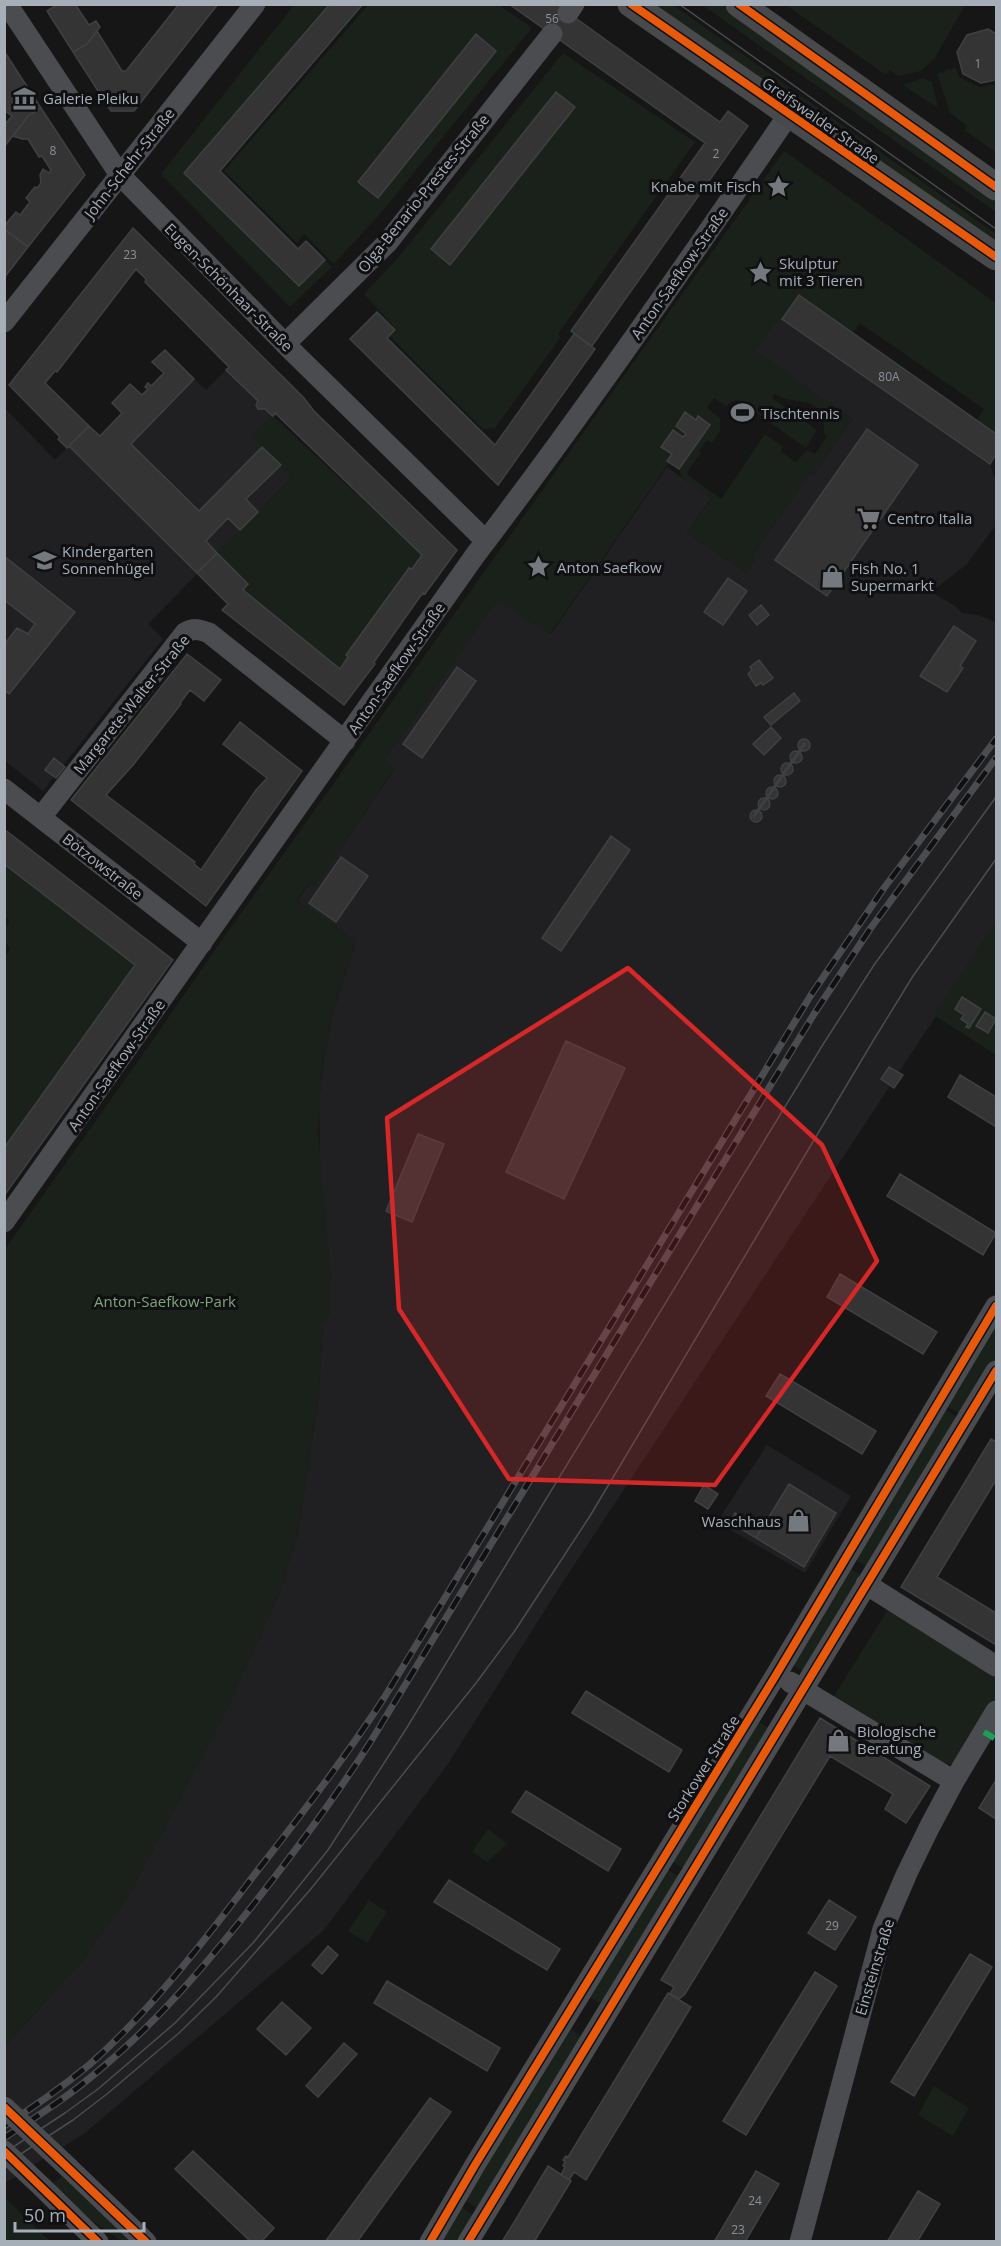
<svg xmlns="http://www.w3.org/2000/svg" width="1001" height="2246" viewBox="0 0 1001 2246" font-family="'Open Sans',sans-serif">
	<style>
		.built { fill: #202022 }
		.green { fill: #1a211a; fill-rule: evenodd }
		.building { fill: #343435; stroke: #3e4042; stroke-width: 1.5 }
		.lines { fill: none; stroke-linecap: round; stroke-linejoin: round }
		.minor { stroke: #4a4c4f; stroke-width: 21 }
		.major { stroke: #48494b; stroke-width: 27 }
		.tram { stroke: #4a4c4f; stroke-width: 1.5 }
		.rail-casing { stroke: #4a4c4f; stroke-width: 7 }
		.rail { stroke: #101012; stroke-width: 4.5; stroke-dasharray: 14; stroke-linecap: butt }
		.minor-bridge { stroke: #4a4c4f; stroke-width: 21 }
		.quiet { stroke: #1a9f57; stroke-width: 6; stroke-dasharray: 12 6; stroke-linecap: butt }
		.cycleway-casing { stroke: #101012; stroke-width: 11 }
		.cycleway { stroke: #e8590c; stroke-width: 8 }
		.marked { fill: #d62828; fill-opacity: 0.2; stroke: #d62828; stroke-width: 4.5; stroke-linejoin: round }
		.labels { text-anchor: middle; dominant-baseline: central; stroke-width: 6; stroke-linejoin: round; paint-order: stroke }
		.number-label { font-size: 12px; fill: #8a9097 }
		.poi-label { font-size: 15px; fill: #a6aeb8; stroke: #101012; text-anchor: start }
		.street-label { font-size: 15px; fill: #a6aeb8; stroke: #101012 }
		.park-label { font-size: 15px; fill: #7fa57c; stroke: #101012 }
	</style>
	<rect width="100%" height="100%" fill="#161616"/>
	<!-- built -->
	<path class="built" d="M799,295L996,434V454L990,464L996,482V525L966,565L931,592L954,605L962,613L978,615L996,622V925L559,1588L448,1764L324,1930L85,2133L5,2183V2046L83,1960L130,1893L224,1714L281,1589L297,1538L318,1403L323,1325L331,1313V1281L320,1165L319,1102L324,1058L332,1016L356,940L297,901L310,884L314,887L394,770L384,761L497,600L551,634L667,467L711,498L687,533L747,573L752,557L810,472L814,475L852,419L755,351L779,316L783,318Z
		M165,350L206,390L226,370L258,401L256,405L258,409H265L273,416L251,436L292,477L148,624L163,639L43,791L5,761L4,407L55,460L89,426L100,436L122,414L112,403L130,384L141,395L148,389L145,387L148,383L152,385L164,373L152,362Z
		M767,1445L851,1496L805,1573L717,1522Z"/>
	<!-- green -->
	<path class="green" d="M294,5H330L184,173L299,286L325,260L332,267L290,307L161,174Z
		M368,5H499L532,28L380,214L334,264L304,234L297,243L224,171Z
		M652,5H673L996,234V249Z
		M702,5H722L996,198V212Z
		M786,5H965L935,58L921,71L898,76L890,70L886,75Z
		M563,53L695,142L558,334L561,337L495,428L483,429L390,337L397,330L364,294L397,259Z
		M956,68L959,77L979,87L996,84V152L964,130L967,126L950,113L938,76L939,72L944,73L946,70Z
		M923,78L932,82L938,108L903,85Z
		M784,151L996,303V434L977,420L984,409L860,323L853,333L799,295L782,319L779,317L756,351L852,419L814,475L810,472L752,557L756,560L747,573L687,533L711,499L682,478L679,469L710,425L700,418L550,634L497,601L384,761L394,769L314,887L309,884L297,900L356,940L332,1016L324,1058L319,1102L318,1133L331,1281V1314L323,1325L318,1403L297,1538L281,1589L224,1715L130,1893L83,1960L5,2046V1249L150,1044L217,947ZM775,394C797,408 826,391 824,434L827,436L815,454L807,450L796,462L781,452L783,447L765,434L721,499L688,475L689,469L701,453L699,451L707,440L712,443L720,431V418L707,408L714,398L726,406L733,401L738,400L806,448L817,430L772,398Z
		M273,416L422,555L412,569L408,568L346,655L348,657L340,669L243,590L248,583L217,553L292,477L250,436Z
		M4,864L135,965L5,1148L4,958L10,949L5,942V928L10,921L5,916Z
		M996,921V1055L934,1015Z
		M996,1326V1364L965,1416L948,1407Z
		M946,1410L962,1421L871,1570L855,1559Z
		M849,1568L866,1578L808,1674L791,1664Z
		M889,1608L996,1675V1697L959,1758L954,1763L946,1765L832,1699Z
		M757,1721L772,1730L686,1870L671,1861Z
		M488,1829L507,1844L487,1862L472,1852Z
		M667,1869L681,1878L603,2005L589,1997Z
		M369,1900L387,1912L367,1943L348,1931Z
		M571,2029L584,2038L479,2209L465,2201Z
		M934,2086L969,2108L953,2136L918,2115Z
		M64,2175L133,2241H121L90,2219L51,2184Z
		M5,2198L50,2241H5Z
		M460,2206L474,2216L459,2241L442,2242Z"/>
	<!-- building -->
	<path class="building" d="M58,4H75L89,25L96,21L100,27L87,44L73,52L47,11Z
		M179,4H218L134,111H111L73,52L87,44L97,31L122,71H126Z
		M330,4H363L220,171L298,249L306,241L325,260L299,286L184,173Z
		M509,4H556L720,122L728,111L748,126L592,346L571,331L705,143Z
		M988,29L996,34V80L981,83L963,74L957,52L967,35Z
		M476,34L496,51L378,198L358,182Z
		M4,51L41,108L28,116L4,147V122H7L12,116L4,110Z
		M556,92L575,107L450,265L431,249Z
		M41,108L85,175L28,247L4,229V226L16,212L20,215L30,202L26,198L35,187L37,188L41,183L40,175L43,169L49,173L51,170L42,156L39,157L28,139H22L13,136L28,116Z
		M133,228L304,398L314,411L457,550L425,594L423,593L419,598L374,662L375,664L344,705L222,610L228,604L197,573L217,553L248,584L243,590L340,669L348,657L346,655L409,568L412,569L422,555L275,413L273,416L265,409H258L256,405L258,401L226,370L229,367L145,282L146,279L136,269L57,372L55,371L45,383L89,426L67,448L58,439L60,437L9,385Z
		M4,229L28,247L4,278Z
		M799,295L996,434V454L990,464L782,319Z
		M377,312L395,330L387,338L495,445L574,334L595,349L498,485L350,339Z
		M165,350L194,379L131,444L199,511L262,447L281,465L246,499L258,512L240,530L228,518L206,541L217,553L197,573L69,446L89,426L100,436L122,413L112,403L130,384L142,395L148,389L145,387L148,383L151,386L164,373L152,362Z
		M685,412L696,420L698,416L710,425L679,469L667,461L672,454L661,447L673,430L683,437L686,434L676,426Z
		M867,429L918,465L827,596L775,560Z
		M4,556L75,612L9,694L4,690V645L17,628L28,634L35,624L4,600Z
		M728,578L747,591L723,625L704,612Z
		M761,605L769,615L757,625L749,615Z
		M954,626L976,641L960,666L963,668L947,692L920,676Z
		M187,654L221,680L204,701L190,690L180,703L181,704L133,765L106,795L195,862L194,864L201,870L256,790L267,778L223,744L240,722L302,771L206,906L71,800Z
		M759,660L773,678L763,685L761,683L756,686L748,674L752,670L750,667Z
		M457,667L476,681L422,758L403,744Z
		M794,693L800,701L771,725L764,717Z
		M771,727L781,738L764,755L753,744Z
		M798 745a6 6 0 1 1 12 0a6 6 0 1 1-12 0Z
		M804,743L805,745L754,817V815Z
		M790 757a6 6 0 1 1 12 0a6 6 0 1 1-12 0Z
		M54,758L65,767L56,778L45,770Z
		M781 769a6 6 0 1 1 12 0a6 6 0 1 1-12 0Z
		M774 781a6 6 0 1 1 12 0a6 6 0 1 1-12 0Z
		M766 793a6 6 0 1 1 12 0a6 6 0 1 1-12 0Z
		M758 804a6 6 0 1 1 12 0a6 6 0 1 1-12 0Z
		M750 816a6 6 0 1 1 12 0a6 6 0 1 1-12 0Z
		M4,829L173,960L4,1196V1148L135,965L4,864Z
		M611,836L630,850L561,951L542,938Z
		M341,857L368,876L336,922L309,903Z
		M962,997L981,1009L969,1028L966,1027L968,1024L961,1019L964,1015L955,1009Z
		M985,1012L996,1019L988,1033L976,1026Z
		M566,1041L625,1068L564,1199L506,1172Z
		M889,1067L903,1075L894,1088L881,1079Z
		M960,1075L996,1097V1127L948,1097Z
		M418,1134L444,1144L412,1222L386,1211Z
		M900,1174L996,1233L983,1255L887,1196Z
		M840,1274L937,1332L923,1354L827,1297Z
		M780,1374L876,1431L862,1454L766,1396Z
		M991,1439L996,1442V1480L937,1577L996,1613V1645L901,1587Z
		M789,1484L836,1513L804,1567L756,1538Z
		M704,1485L718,1494L708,1509L695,1501Z
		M735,1513L762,1529L756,1538L730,1522Z
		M586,1691L682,1750L669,1772L572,1713Z
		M820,1718L930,1786L906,1823L885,1809L893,1794L830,1756L685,1994L679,1999L670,1994L674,1987L661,1980Z
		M996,1780V1819L979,1808Z
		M526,1791L621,1849L608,1871L512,1812Z
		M449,1880L560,1949L547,1970L434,1902Z
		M829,1900L856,1917L835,1950L808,1933Z
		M328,1946L338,1955L322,1974L312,1965Z
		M970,1954L992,1967L914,2096L891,2082Z
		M815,1972L837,1986L746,2135L723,2121Z
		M387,1981L500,2048L487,2071L374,2003Z
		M668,1993L691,2007L586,2180L574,2172L569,2180L561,2175L565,2167L563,2166L565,2161L563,2160L566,2156L568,2157Z
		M282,2002L311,2028L286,2055L257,2029Z
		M344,2043L357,2054L318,2097L306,2086Z
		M430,2098L451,2112L357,2242H325Z
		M193,2151L274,2228L261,2242H251L175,2169Z
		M548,2166L571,2181L534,2242H502Z
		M756,2171L779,2184L745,2242H714Z
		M918,2191L940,2204L917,2242H887Z"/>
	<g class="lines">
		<!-- minor -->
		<path class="minor" d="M7,4L120,175L291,350L486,541
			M568,13L574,4
			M4,322L255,4
			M285,344L388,242L552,34
			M4,789L202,943
			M41,817L185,633C193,628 199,629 209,633L345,741
			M4,1222L476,554C585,411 687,263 789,114
			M866,1584L996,1666
			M790,1682L954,1781
			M69,2168L146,2242
			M42,2187L98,2242
			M430,2242L475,2165L776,1675L996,1306
			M468,2242L996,1371
			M800,2242L883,1929L907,1873L930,1826L954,1781L996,1711"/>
		<!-- major -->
		<path class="major" d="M631,4L996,257
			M739,4L996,187"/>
		<!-- tram -->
		<path class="tram" d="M679,4L996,229
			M4,2153L65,2113L98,2089L175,2023L253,1943L328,1850L406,1729L822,1046L874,965L996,797
			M4,2165L73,2120L107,2094L179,2033L216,1997L310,1890L476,1683L514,1632L590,1516L873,1041L913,976L996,859"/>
		<defs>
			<path id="rail" d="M4,2126C34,2107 62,2087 89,2065C154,2008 206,1938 258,1870C302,1814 345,1758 384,1698L811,995L884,888L996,739
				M4,2138C36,2117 68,2097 97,2072C159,2021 210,1960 260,1896C299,1846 337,1795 371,1741L814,1014L870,929L996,758"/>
		</defs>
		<!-- rail casing -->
		<use href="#rail" class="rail-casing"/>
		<!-- rail -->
		<use href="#rail" class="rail"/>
		<!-- minor-bridge -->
		<path class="minor-bridge" d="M4,2107L69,2168
			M4,2151L42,2187"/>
		<!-- quiet -->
		<path class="quiet" d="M984,1732L996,1739"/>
		<defs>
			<path id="cycleway" d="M631,4L996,257
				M739,4L996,187
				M4,2107L146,2242
				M4,2151L98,2242
				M430,2242L475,2165L776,1675L996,1306
				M468,2242L996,1371"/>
		</defs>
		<!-- cycleway casing -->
		<use href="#cycleway" class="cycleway-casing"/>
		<!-- cycleway -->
		<use href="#cycleway" class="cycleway"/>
	</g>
	<!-- marked area -->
	<path class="marked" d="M628,968L822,1145L877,1261L715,1485L509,1479L399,1309L387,1118Z"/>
	<!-- icons -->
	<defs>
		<symbol id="museum-bare" viewBox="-9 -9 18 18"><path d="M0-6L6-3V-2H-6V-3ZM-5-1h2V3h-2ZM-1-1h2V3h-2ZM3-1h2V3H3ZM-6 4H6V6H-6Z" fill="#74797f" stroke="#101012" stroke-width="2.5" paint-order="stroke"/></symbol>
		<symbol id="sight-bare" viewBox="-9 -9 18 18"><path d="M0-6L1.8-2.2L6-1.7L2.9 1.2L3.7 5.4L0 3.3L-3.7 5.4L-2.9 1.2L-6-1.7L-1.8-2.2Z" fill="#74797f" stroke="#101012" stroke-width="2.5" paint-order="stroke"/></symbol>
		<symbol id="stadium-bare" viewBox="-9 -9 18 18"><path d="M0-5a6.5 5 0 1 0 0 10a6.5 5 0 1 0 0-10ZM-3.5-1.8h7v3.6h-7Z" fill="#74797f" stroke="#101012" stroke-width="2.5" paint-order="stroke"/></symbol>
		<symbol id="supermarket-bare" viewBox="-9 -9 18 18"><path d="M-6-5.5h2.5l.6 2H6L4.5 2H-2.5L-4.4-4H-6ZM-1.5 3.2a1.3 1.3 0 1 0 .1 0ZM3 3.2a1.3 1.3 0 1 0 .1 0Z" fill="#74797f" stroke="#101012" stroke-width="2.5" paint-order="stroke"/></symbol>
		<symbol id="school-bare" viewBox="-9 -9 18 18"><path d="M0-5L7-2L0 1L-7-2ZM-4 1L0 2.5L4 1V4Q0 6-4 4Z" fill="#74797f" stroke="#101012" stroke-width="2.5" paint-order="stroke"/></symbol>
		<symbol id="shop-bare" viewBox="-9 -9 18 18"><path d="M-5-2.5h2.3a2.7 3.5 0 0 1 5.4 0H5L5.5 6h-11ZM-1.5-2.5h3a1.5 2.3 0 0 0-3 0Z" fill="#74797f" stroke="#101012" stroke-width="2.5" paint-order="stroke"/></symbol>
	</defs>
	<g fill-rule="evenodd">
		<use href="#museum-bare" x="8" y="82" width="33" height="33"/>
		<use href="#sight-bare" x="762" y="170" width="33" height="33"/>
		<use href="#sight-bare" x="744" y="256" width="33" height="33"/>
		<use href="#stadium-bare" x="726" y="396" width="33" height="33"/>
		<use href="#supermarket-bare" x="852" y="502" width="33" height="33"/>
		<use href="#school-bare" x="28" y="544" width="33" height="33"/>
		<use href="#sight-bare" x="522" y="550" width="33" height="33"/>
		<use href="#shop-bare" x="816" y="560" width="33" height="33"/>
		<use href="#shop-bare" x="782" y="1504" width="33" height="33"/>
		<use href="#shop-bare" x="822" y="1724" width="33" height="33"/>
	</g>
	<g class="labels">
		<!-- number labels -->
		<g class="number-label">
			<text x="552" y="18">56</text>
			<text x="978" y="63">1</text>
			<text x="53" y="150">8</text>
			<text x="716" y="153">2</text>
			<text x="130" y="254">23</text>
			<text x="889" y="376">80A</text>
			<text x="832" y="1925">29</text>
			<text x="755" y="2200">24</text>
			<text x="738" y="2229">23</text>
		</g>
		<!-- poi labels -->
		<g class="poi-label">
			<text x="43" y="98">Galerie Pleiku</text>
			<text x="761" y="186" text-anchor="end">Knabe mit Fisch</text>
			<text x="779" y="263">Skulptur<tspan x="779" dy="17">mit 3 Tieren</tspan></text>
			<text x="761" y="413">Tischtennis</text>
			<text x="887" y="518">Centro Italia</text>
			<text x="62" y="551">Kindergarten<tspan x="62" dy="17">Sonnenhügel</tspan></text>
			<text x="557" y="567">Anton Saefkow</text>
			<text x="851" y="568">Fish No. 1<tspan x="851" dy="17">Supermarkt</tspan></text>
			<text x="781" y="1521" text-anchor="end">Waschhaus</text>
			<text x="857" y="1731">Biologische<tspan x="857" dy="17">Beratung</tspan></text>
		</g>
		<!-- street labels -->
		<g class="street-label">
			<text transform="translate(821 120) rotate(35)">Greifswalder Straße</text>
			<text transform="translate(129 163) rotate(-52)">John-Schehr-Straße</text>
			<text transform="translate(423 193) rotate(-51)">Olga-Benario-Prestes-Straße</text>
			<text transform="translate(679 273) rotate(-55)">Anton-Saefkow-Straße</text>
			<text transform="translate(229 287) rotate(45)">Eugen-Schönhaar-Straße</text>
			<text transform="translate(396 668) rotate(-55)">Anton-Saefkow-Straße</text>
			<text transform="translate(131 704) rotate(-51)">Margarete-Walter-Straße</text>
			<text transform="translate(103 866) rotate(38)">Bötzowstraße</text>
			<text transform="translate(116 1065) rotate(-55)">Anton-Saefkow-Straße</text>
			<text transform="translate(703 1768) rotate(-58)">Storkower Straße</text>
			<text transform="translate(874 1967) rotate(-73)">Einsteinstraße</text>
		</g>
		<!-- park labels -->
		<g class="park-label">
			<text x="165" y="1301">Anton-Saefkow-Park</text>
		</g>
	</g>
	<!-- border -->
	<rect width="1001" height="2246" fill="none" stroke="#a6aeb8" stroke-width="12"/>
	<!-- scale -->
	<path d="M15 2222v9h129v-9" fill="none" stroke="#a6aeb8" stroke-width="3"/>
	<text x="24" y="2222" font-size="18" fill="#a6aeb8" stroke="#101012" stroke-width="4.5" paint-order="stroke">50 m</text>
</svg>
